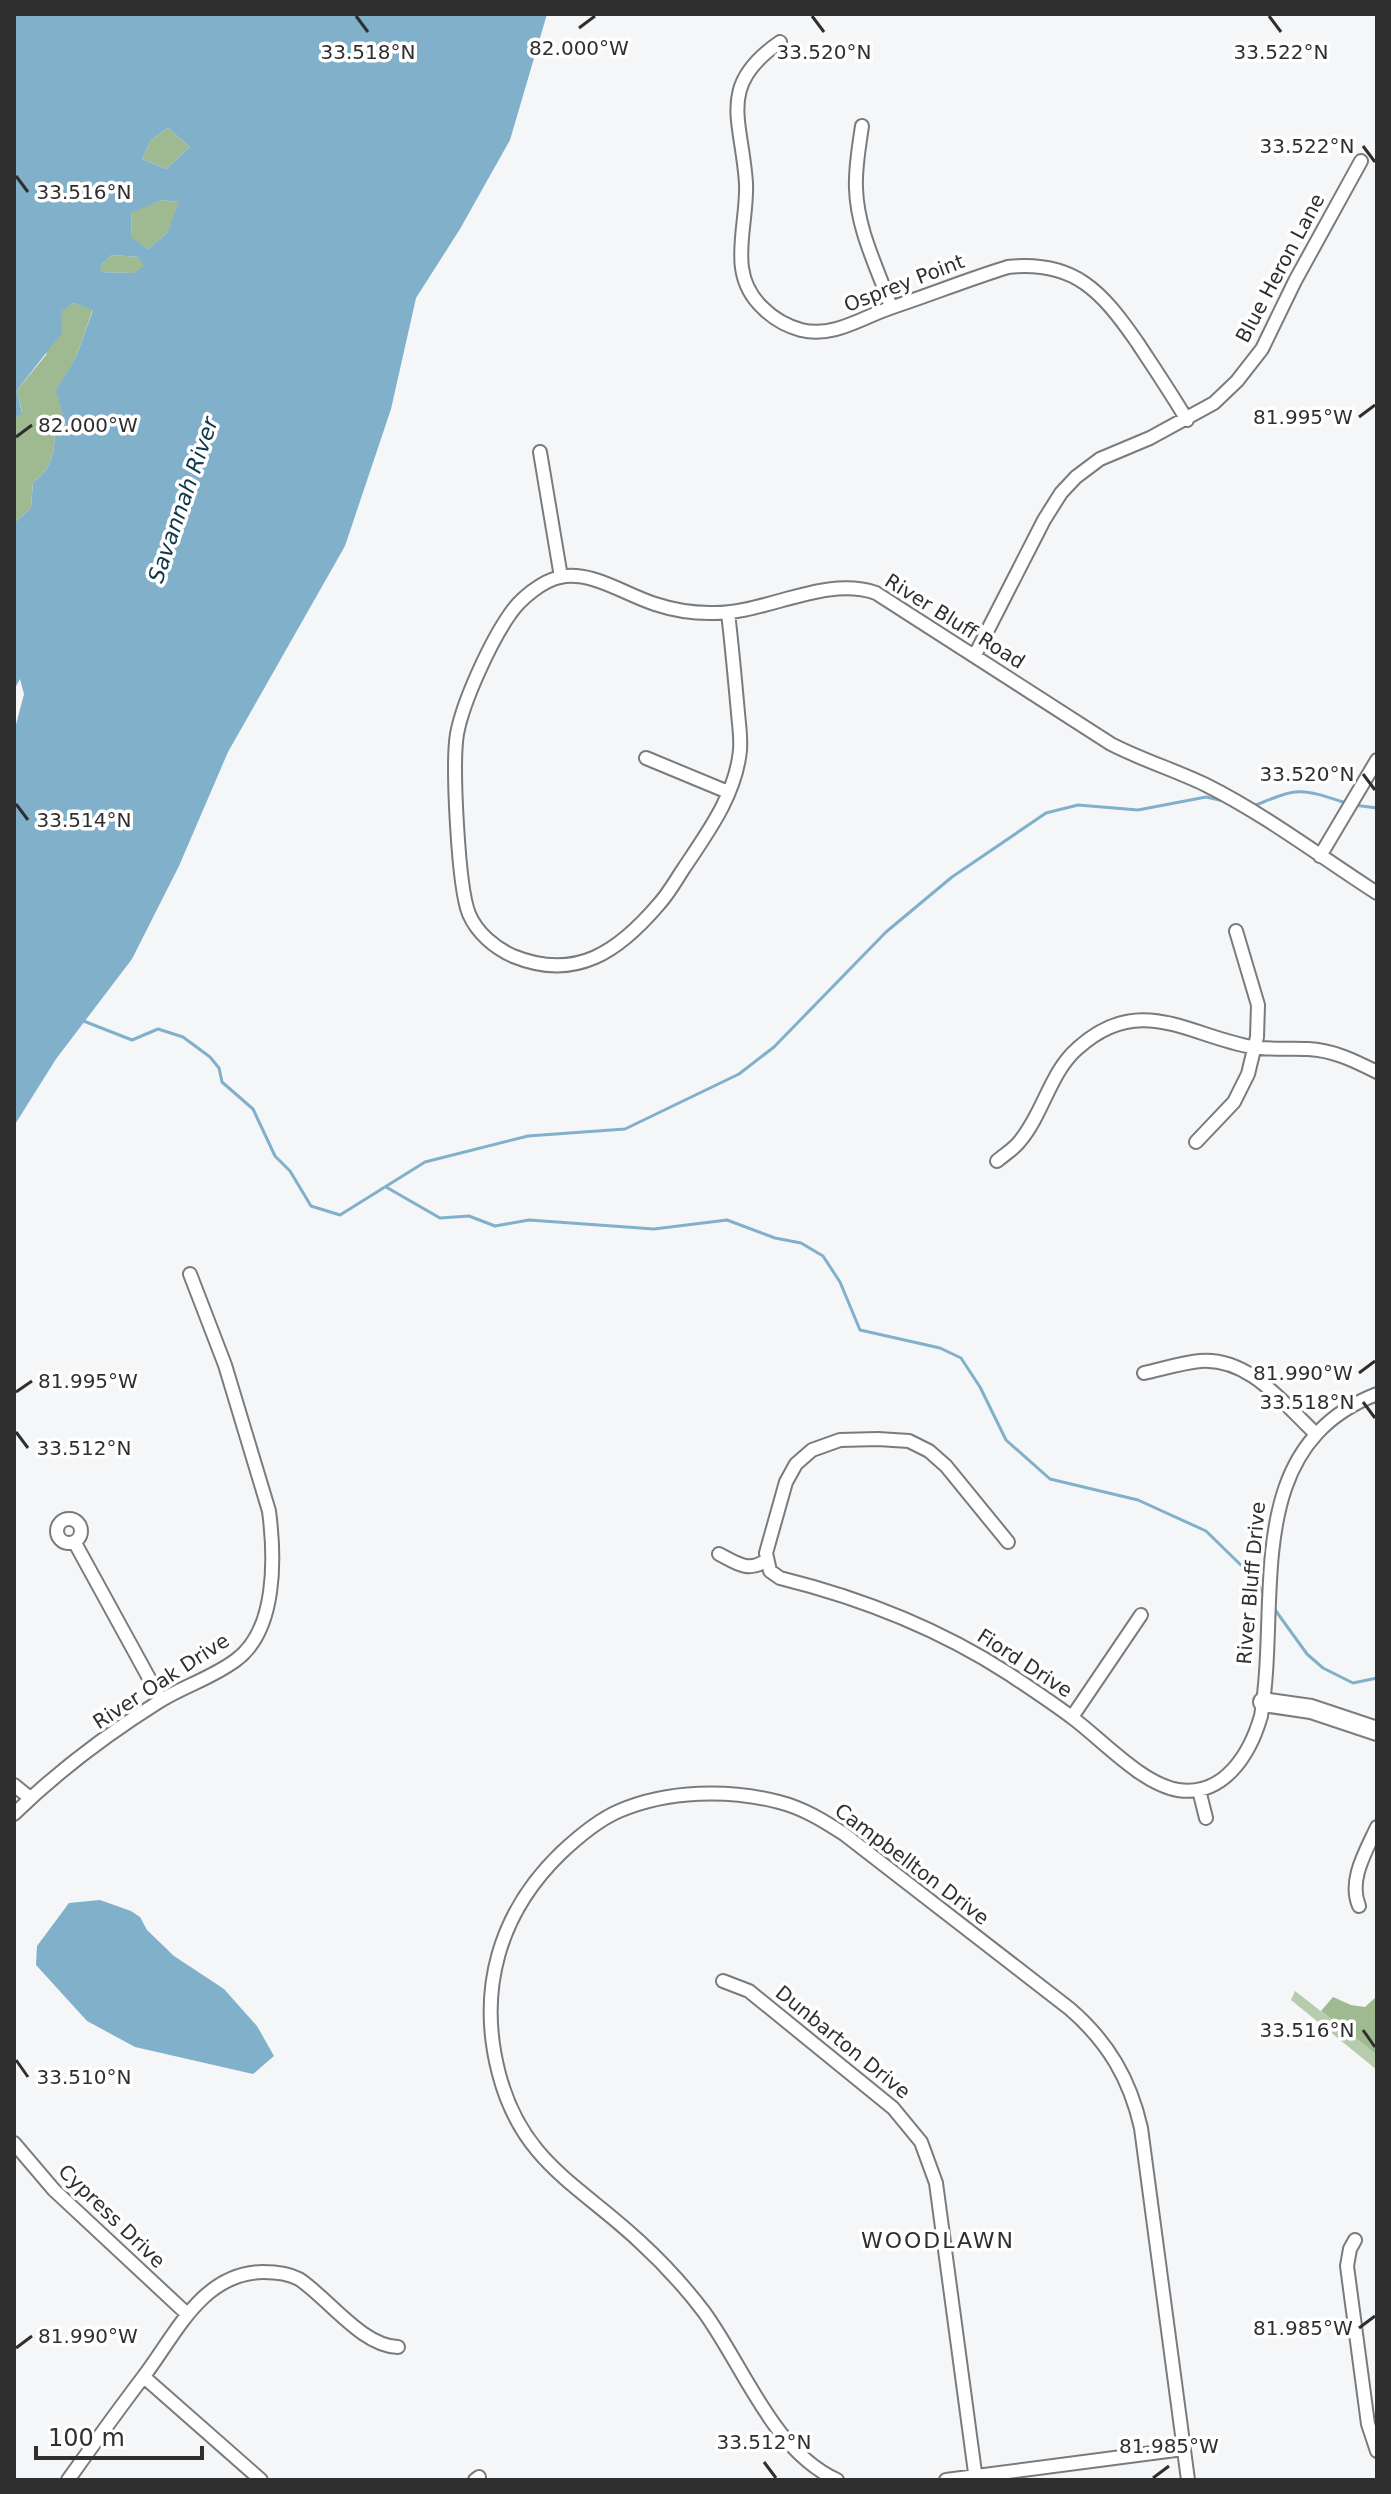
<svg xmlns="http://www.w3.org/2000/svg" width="1391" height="2494" viewBox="0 0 1391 2494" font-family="'DejaVu Sans',sans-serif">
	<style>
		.green { fill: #b7ccad }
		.forest { fill: #9fba91 }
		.water { fill: #81b0cb; fill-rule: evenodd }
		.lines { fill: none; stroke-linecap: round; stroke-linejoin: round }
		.stream { stroke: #81b0cb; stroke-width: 3 }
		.street-casing { stroke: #7a7b7d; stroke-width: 16 }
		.secondary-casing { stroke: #7a7b7d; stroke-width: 22 }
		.street { stroke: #fff; stroke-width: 12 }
		.secondary { stroke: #fff; stroke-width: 18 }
		.ticks { fill: none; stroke: #2f2f30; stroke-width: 3 }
		.labels { text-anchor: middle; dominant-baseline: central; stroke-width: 7; stroke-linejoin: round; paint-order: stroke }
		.street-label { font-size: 20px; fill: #2f2f30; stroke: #fff }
		.water-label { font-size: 22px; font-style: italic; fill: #0f364a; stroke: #fff }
		.neighbourhood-label { font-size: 22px; letter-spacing: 2px; fill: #2f2f30; stroke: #fff }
		.ticks-label { font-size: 20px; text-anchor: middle; fill: #2f2f30; stroke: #fff; stroke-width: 7; stroke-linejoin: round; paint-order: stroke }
	</style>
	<rect width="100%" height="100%" fill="#f5f6f8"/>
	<!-- green -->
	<path class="green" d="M1295,1991L1377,2055V2070L1291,2000Z"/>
	<!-- forest -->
	<path class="forest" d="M168,128L190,147L166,169L142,159L151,140Z
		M162,200L180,202L167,233L148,249L132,239L131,212Z
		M112,255L138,257L145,266L133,273L99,272L102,264Z
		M73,303L93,309L76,357L57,390L66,427L55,433C54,453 51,471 33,482L31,508L14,523V420L22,412L17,390L46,355L60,312Z
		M1377,1996V2055L1321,2011L1333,1997L1351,2005L1365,2007Z"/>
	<!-- water -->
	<path class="water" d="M14,14H547L510,140L460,229L416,298L391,409L345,546L228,752L179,866L132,959L56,1059L14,1126V732L24,694L20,679L14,690V523L31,508L33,482C51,471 54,453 55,433L66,427L56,390L76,357L93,310L73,303L61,312L62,333L17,390L22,413L14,420ZM168,128L190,147L166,169L142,159L151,140ZM162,200L179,202L167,233L148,249L132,238L131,213ZM112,255L138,257L144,266L133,273L100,272L102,264Z
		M100,1900L131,1911L140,1917L147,1930L174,1956L224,1989L257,2026L274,2056L253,2074L135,2047L87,2021L36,1965L37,1946L69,1903Z"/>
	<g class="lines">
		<!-- stream -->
		<path class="stream" d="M1354,805L1377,808
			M1251,807C1298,788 1298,787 1346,803
			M81,1020L132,1040L158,1029L183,1037L210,1057L219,1068L222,1082L253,1109L275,1156L290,1171L311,1206L340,1215L425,1162L528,1136L625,1129L739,1074L774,1047L886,932L952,877L1046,813L1078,805L1138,810L1206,797L1224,801
			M386,1187L440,1218L469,1216L495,1226L529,1220L654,1229L727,1220L775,1238L801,1243L823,1256L840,1282L860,1330L940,1348L961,1358L980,1387L1006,1440L1050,1479L1138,1500L1206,1531L1248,1572L1264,1594
			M1273,1607L1307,1654L1323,1668L1353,1683L1377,1678"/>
		<defs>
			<path id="street" d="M780,42C716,86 742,120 746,183C748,228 725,274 764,309C774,319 787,326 801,330C835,338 862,317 893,307C932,294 969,279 1008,267C1075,260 1102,292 1137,342C1154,368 1171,393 1187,420
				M862,126C859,147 855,168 856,188C857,230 878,269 891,307
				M540,452L561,577
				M728,613C732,646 735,680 738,713C739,725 741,737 740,750C736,794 708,832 684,868C676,880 669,893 659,904C619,951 576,982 513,956C495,948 477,933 469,914C458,887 452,764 457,734C463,701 491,641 510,614C520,599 542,581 560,577C591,570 626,595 655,604C673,610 692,613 710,613C765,615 823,575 876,593L1111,744C1142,760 1175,770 1206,785C1266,815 1321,857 1377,893
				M975,655L1044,520L1061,493L1076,477L1100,459L1150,438L1214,403L1237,381L1262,349L1295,281L1361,161
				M646,758L728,792
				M1320,856L1377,760
				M1196,1142L1234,1102L1248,1074L1257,1037L1258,1005L1236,931
				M997,1161C1005,1154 1014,1149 1020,1141C1044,1112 1050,1072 1078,1048C1140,992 1189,1036 1252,1047C1270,1050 1289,1048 1308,1049C1333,1050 1355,1061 1377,1072
				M1144,1373C1162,1369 1181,1363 1200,1361C1249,1357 1283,1403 1315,1433
				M57 1531a12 12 0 1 1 24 0a12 12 0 1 1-24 0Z
				M1008,1542L946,1466L929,1451L909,1441L878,1439L840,1440L812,1450L796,1464L786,1482L766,1553L770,1571L780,1578C861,1598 938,1628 1009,1674C1030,1688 1053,1703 1074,1719C1102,1740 1142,1784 1178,1790C1224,1797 1250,1754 1261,1716C1281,1601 1239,1447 1377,1394
				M75,1543L161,1700
				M719,1554C736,1563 749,1573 766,1560
				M1072,1717L1141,1615
				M14,1785L30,1798
				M1199,1790L1206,1818
				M14,1814C57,1772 109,1733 160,1701C184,1686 212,1678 236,1660C277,1630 275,1557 269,1511L225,1365L190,1274
				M1359,1906C1348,1880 1366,1851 1377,1827
				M723,1981L749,1991L893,2108L921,2142L936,2183L976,2480
				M14,2143L54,2190L186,2313
				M1355,2240L1350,2249L1347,2266L1368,2424L1377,2451
				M144,2377L261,2480
				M68,2480C93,2445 118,2410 144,2376C176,2334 202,2273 263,2272C275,2272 288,2273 299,2279C329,2299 362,2346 398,2347
				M475,2480L479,2477
				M837,2480C773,2451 744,2367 704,2312C685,2287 662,2262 639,2241C578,2184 522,2162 499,2074C477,1990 499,1913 561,1853C578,1837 598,1820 619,1811C668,1790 729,1789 779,1802C803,1808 824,1821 844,1834L1070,2009C1108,2042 1130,2079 1141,2128L1188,2480
				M946,2480L1183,2449"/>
			<path id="secondary" d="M1263,1702L1311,1709L1377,1731"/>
		</defs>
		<!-- street casing -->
		<use href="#street" class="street-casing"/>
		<!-- secondary casing -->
		<use href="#secondary" class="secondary-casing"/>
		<!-- street -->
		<use href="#street" class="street"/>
		<!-- secondary -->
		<use href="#secondary" class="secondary"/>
	</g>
	<!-- ticks -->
	<path class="ticks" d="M356,16L368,32M812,16L824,32M1269,16L1281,32M579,28L595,16M1363,146L1375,162M16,176L28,192M1359,417L1375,405M16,437L32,425M1363,774L1375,790M16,804L28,820M1359,1373L1375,1361M16,1392L32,1381M1363,1402L1375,1418M16,1432L28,1448M1363,2030L1375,2047M16,2060L28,2077M1359,2328L1375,2316M16,2348L32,2336M764,2462L776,2478M1153,2478L1169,2466"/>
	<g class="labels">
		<!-- street labels -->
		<g class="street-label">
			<text transform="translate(1280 268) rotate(-62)">Blue Heron Lane</text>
			<text transform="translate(904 283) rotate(-21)">Osprey Point</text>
			<text transform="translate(955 621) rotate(32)">River Bluff Road</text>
			<text transform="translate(1251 1583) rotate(-85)">River Bluff Drive</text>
			<text transform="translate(1025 1663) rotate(33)">Fiord Drive</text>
			<text transform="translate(161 1681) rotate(-33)">River Oak Drive</text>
			<text transform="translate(912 1864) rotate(37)">Campbellton Drive</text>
			<text transform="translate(843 2042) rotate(39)">Dunbarton Drive</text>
			<text transform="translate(112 2216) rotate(44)">Cypress Drive</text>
		</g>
		<!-- water labels -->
		<g class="water-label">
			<text transform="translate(183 500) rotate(-71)">Savannah River</text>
		</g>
		<!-- neighbourhood labels -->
		<g class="neighbourhood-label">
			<text x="938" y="2240">WOODLAWN</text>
		</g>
	</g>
	<g class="ticks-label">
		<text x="579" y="55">82.000°W</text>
		<text x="368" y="59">33.518°N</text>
		<text x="824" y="59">33.520°N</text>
		<text x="1281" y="59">33.522°N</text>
		<text x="1307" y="153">33.522°N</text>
		<text x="84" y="199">33.516°N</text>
		<text x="1303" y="424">81.995°W</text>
		<text x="88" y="432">82.000°W</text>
		<text x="1307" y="781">33.520°N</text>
		<text x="84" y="827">33.514°N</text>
		<text x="1303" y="1380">81.990°W</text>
		<text x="88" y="1388">81.995°W</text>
		<text x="1307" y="1409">33.518°N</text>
		<text x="84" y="1455">33.512°N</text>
		<text x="1307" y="2037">33.516°N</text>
		<text x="84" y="2084">33.510°N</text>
		<text x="1303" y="2335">81.985°W</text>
		<text x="88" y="2343">81.990°W</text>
		<text x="764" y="2449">33.512°N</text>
		<text x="1169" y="2453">81.985°W</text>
	</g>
	<!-- border -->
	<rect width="1391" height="2494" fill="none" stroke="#2f2f30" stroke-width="32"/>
	<!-- scale -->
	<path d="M36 2446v12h166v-12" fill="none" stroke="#2f2f30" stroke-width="4"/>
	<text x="48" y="2446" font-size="24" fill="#2f2f30" stroke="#ffffff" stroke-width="6" paint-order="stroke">100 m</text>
</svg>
